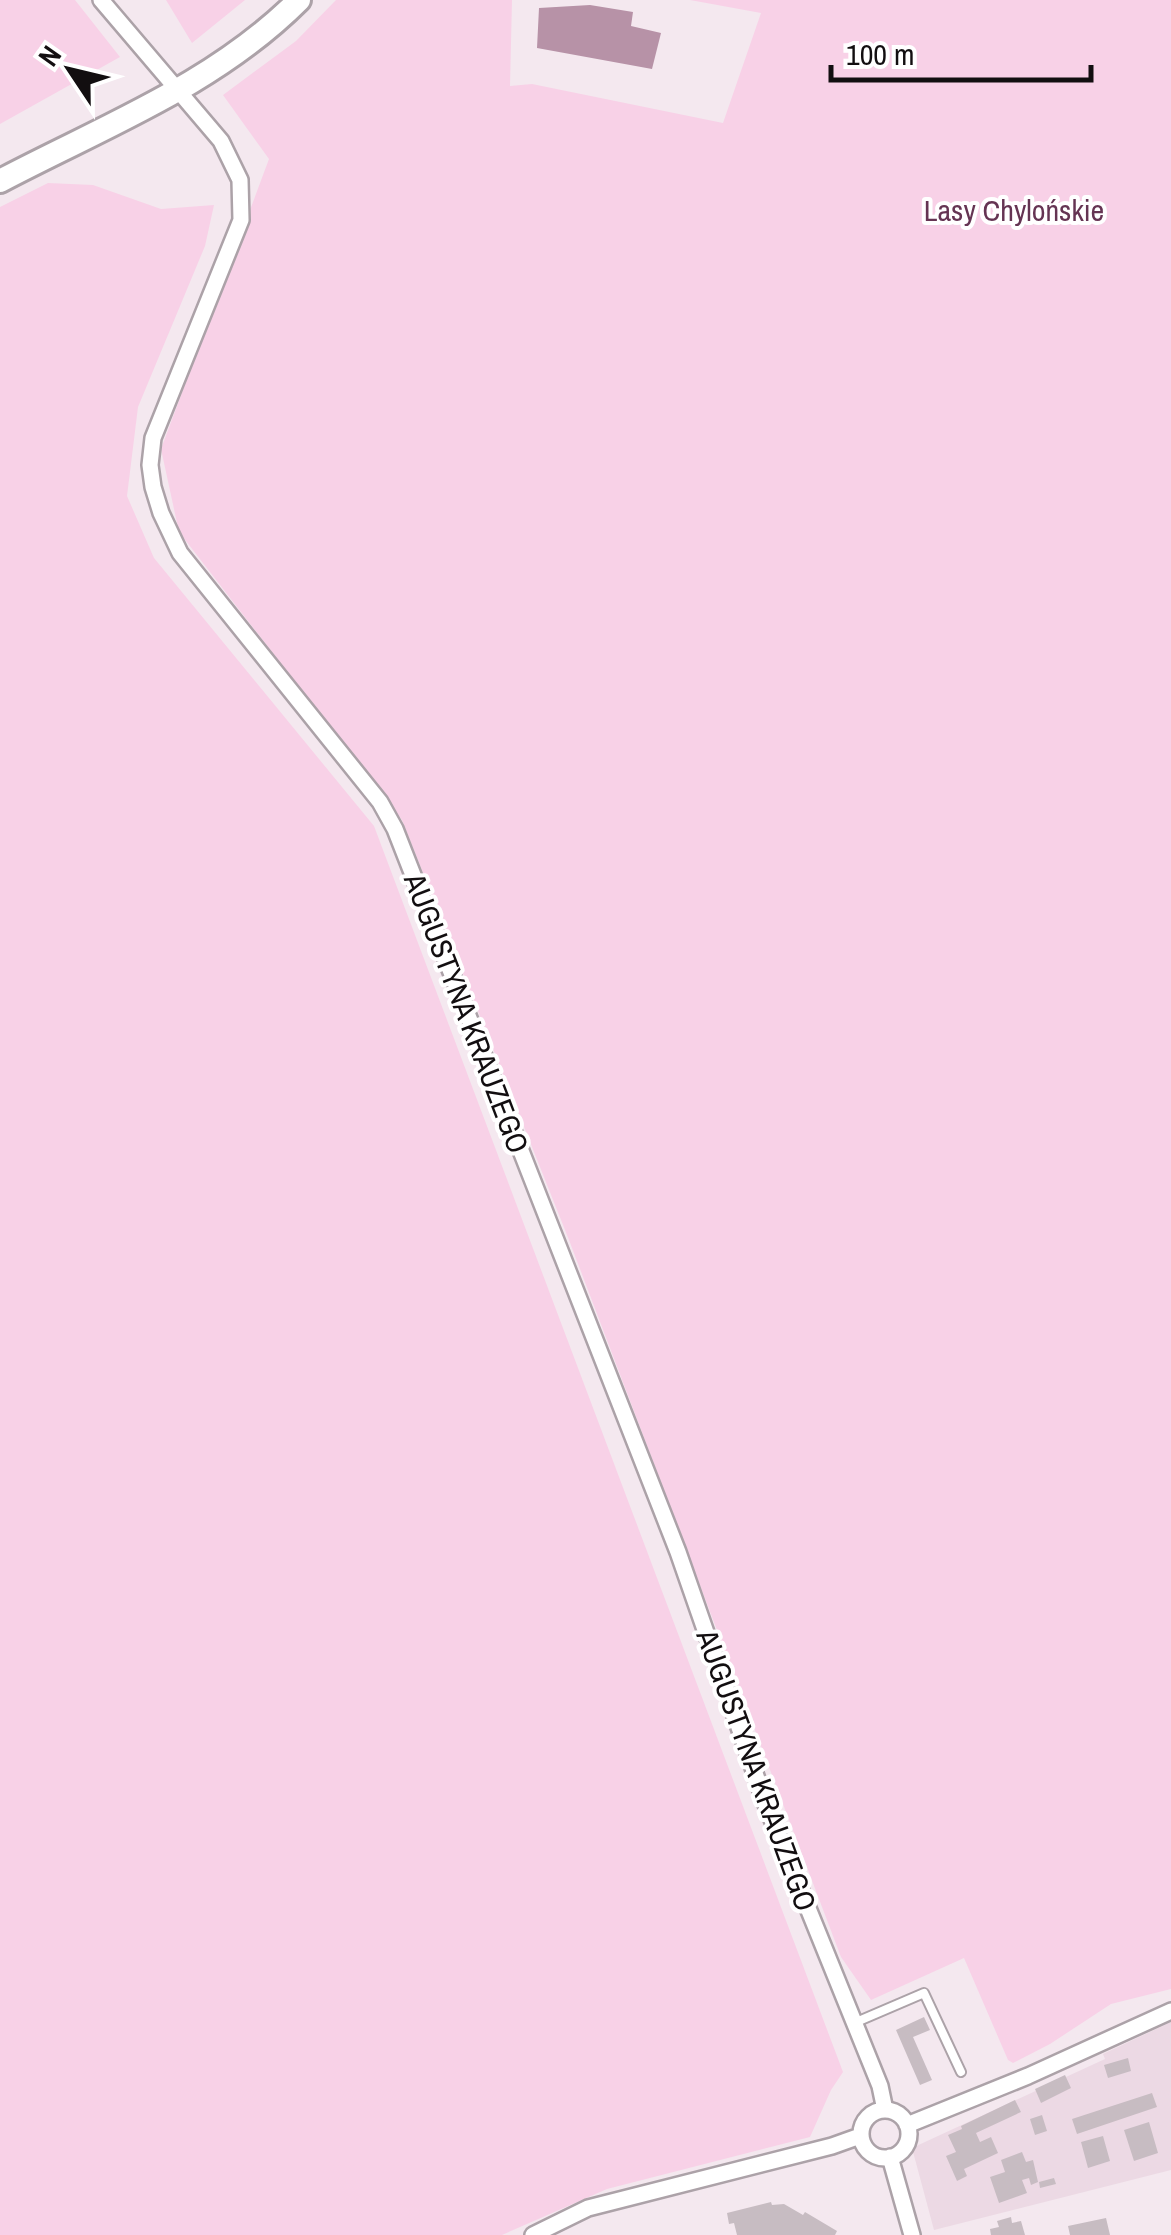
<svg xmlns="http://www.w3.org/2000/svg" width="1171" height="2235" viewBox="0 0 1171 2235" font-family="'Archivo Narrow',sans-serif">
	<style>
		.built { fill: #ecd9e4 }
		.green { fill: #f8d1e7 }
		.water { fill: #b792a7 }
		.building { fill: #c7bcc2 }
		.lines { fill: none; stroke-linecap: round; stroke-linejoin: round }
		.lane-casing { stroke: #aca2a8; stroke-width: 12 }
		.street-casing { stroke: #aca2a8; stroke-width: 20 }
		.secondary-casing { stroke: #aca2a8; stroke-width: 28 }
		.lane { stroke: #fff; stroke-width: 8 }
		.street { stroke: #fff; stroke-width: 15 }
		.secondary { stroke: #fff; stroke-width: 22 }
		.labels { text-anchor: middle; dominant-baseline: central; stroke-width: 8; stroke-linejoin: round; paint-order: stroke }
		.park-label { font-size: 30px; fill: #653453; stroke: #fff }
		.street-label { font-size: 30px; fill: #120e10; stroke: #fff }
	</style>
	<rect width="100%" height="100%" fill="#f4e8ef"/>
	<!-- built -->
	<path class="built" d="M1171,2022V2170L934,2230L912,2148L1105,2059L1103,2054Z"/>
	<!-- green -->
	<path class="green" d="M0,0H75L120,57L0,124Z
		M166,0H245L192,43Z
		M336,0H512L510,86L532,84L723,123L761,13L690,0H1171V1989L1111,2004L1050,2044L1013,2063L1008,2060L964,1958L871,2000L841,1957L569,1240L402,820L179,532L161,449L269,159L223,95L296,41Z
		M48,183L93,185L161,209L214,205L205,246L138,407L127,496L154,558L374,826L843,2072L831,2090L810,2137L607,2189L502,2235H0V207Z"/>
	<!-- water -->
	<path class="water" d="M590,5L633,12L631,26L661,33L652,69L537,48L539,8Z"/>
	<!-- building -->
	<path class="building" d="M924,2017L930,2030L913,2037L932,2080L920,2085L896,2030Z
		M1128,2058L1131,2071L1108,2078L1104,2065Z
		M1065,2075L1071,2088L1041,2103L1035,2089Z
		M1152,2093L1157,2107L1077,2134L1072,2119Z
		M1015,2100L1021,2112L976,2133L980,2142L991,2137L998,2153L964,2169L967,2176L957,2181L946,2156L956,2152L948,2135L962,2129L961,2126Z
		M1042,2115L1047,2131L1035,2135L1030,2119Z
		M1149,2122L1158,2153L1134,2161L1124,2130Z
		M1103,2136L1110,2161L1088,2168L1081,2142Z
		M1022,2152L1026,2162L1033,2160L1038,2182L1031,2185L1029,2178L1022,2180L1027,2193L999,2203L990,2177L1005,2172L1001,2160Z
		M1054,2178L1056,2184L1040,2188L1039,2182Z
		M771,2202L772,2205L784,2204L803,2215L805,2212L837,2231L835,2235H737L734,2223L729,2224L727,2213Z
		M1011,2217L1012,2223L1021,2221L1025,2235H991L990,2229L999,2227L997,2221Z
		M1106,2218L1110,2235H1070L1068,2226Z"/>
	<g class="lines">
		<defs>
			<path id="lane" d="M854,2023L924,1993L961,2072"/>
			<path id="street" d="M101,0L221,141L240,180L241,220L153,438L150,465L153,487L161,513L180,553L380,802L395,829L678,1552L765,1802L880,2086L885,2110
				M861 2134a24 24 0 1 1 48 0a24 24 0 1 1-48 0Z
				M907,2125L1028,2076L1171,2011
				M890,2157L912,2235
				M533,2235L588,2208L832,2146L860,2136"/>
			<path id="secondary" d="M0,181C104,126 214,85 299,0"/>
		</defs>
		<!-- lane casing -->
		<use href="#lane" class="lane-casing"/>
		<!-- street casing -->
		<use href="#street" class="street-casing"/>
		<!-- secondary casing -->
		<use href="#secondary" class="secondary-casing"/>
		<!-- lane -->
		<use href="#lane" class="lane"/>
		<!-- street -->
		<use href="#street" class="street"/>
		<!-- secondary -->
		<use href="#secondary" class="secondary"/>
	</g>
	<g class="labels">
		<!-- park labels -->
		<g class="park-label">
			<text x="1014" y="210">Lasy Chylońskie</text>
		</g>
		<!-- street labels -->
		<g class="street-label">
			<text transform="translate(467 1013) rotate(69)">AUGUSTYNA KRAUZEGO</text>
			<text transform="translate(757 1770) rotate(70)">AUGUSTYNA KRAUZEGO</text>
		</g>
	</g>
	<!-- north arrow -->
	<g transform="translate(70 70) rotate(305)" stroke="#ffffff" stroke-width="8" paint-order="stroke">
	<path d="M0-8L18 38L0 25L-18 38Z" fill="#120e10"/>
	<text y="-15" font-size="28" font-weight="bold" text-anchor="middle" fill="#120e10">N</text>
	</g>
	<!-- scale -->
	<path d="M831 65v15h260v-15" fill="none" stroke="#120e10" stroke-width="5"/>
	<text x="846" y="65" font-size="30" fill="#120e10" stroke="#ffffff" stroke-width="8" paint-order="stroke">100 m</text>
</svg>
